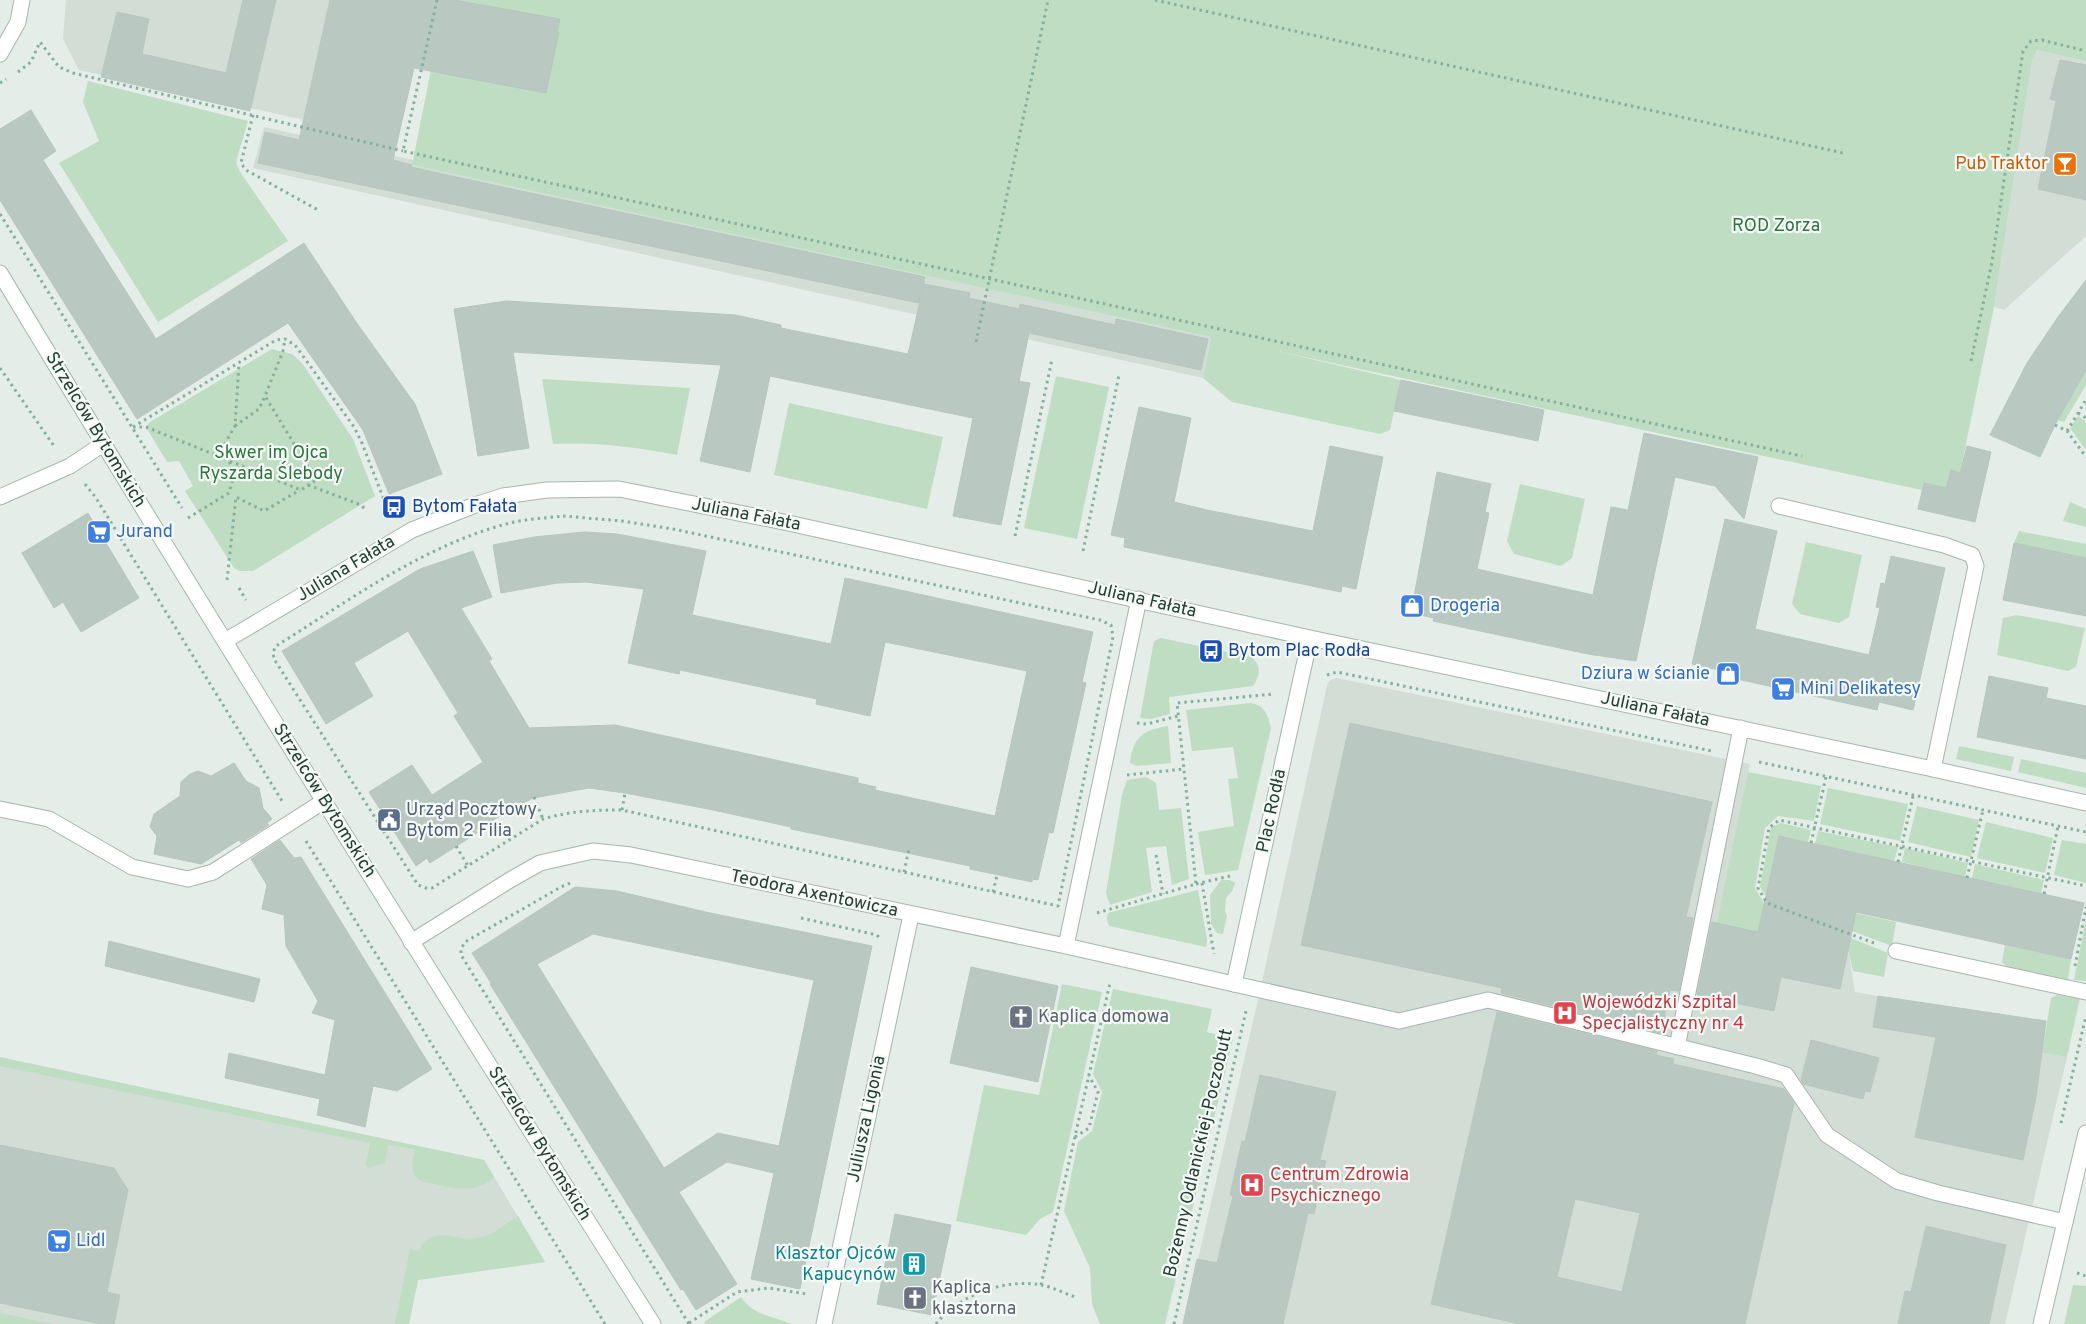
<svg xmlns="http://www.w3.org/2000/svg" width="2086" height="1324" viewBox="0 0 2086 1324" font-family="Overpass,sans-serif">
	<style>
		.built { fill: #d2ddd6 }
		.green { fill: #beddc2 }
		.building { fill: #b9c8c0; stroke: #b7c6be; fill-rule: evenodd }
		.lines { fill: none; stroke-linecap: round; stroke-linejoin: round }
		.lane-casing { stroke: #a7b5ae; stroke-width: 17 }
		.street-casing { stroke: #a7b5ae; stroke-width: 17 }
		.secondary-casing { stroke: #a3b8ae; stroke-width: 17 }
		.path { stroke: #86af9d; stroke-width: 3; stroke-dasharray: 2.5 4; stroke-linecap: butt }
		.lane { stroke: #fff; stroke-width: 15 }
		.street { stroke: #fff; stroke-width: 15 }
		.secondary { stroke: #fff; stroke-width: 15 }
		.labels { text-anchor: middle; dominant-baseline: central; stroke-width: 4.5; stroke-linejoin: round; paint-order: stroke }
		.food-label { font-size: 18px; fill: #c56008; stroke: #f5f9f6; text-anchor: end }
		.park-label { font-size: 18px; fill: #307341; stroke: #f5f9f6 }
		.street-label { font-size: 18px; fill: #243e33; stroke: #f5f9f6 }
		.transit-label { font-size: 18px; fill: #164399; stroke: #f5f9f6; text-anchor: start }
		.shop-label { font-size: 18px; fill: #366cbe; stroke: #f5f9f6; text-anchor: start }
		.service-label { font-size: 18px; fill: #4e5e75; stroke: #f5f9f6; text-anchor: start }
		.health-label { font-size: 18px; fill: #be3a42; stroke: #f5f9f6; text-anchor: start }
		.worship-label { font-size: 18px; fill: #5b616d; stroke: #f5f9f6; text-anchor: start }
		.culture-label { font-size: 18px; fill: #0d838f; stroke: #f5f9f6; text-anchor: end }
	</style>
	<rect width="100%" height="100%" fill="#e4ede8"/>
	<!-- built -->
	<path class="built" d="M66,0H400L372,135L79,70L63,39Z
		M2037,50L2086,61V236L2004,310L1994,307L2032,61Z
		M264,127L413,160L412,165L1211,337L1203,378L253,168Z
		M1337,678L1750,764L1718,923L1848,950L1855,992L1878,996L1873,1026L2067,1057L2005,1324H1183L1258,1000L1327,686L1329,681Z
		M0,1059L484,1160L545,1262L418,1280L409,1324H0Z"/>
	<!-- green -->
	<path class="green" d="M445,0H2086V61L2037,50L2032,61L1994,307L1960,473L1951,471L1946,488L1924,483L1922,490L1272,350L1401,380L1390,430L1380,434L1232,402L1203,378L1211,337L412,165Z
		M88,81L248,121L236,162L240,172L288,241L158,322L59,163L99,141L83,102Z
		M272,349L292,354L302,363L353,439L375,496L253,571H240L234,568L185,491L193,486L179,461L167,462L146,427L150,422Z
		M2086,370V385L2064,422L2058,420Z
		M1056,376L1109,387L1077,539L1024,528Z
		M542,379L690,388L677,455C635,447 595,442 553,444Z
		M789,403L943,437L927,509L774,475Z
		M2078,416L2086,422V450L2070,428Z
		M1520,484L1585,499L1572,558L1561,566L1514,554L1507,541Z
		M2070,502L2086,509V527L2063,521Z
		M2019,531L2086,544V558L2014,543Z
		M1806,542L1862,555L1849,617L1839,623L1800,614L1792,604Z
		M2017,615L2085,628L2076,667L2068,671L1997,655L2003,618Z
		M1161,638L1251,657C1262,665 1260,676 1253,686L1169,697L1170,714L1151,719L1140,718L1154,641Z
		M1251,703C1265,705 1268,716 1271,728L1238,870L1205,875L1198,832L1234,826L1228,779L1238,778L1233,747L1192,751L1186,710Z
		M1168,726L1171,763L1137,766L1130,763C1133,737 1143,730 1168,726Z
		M1959,746L2014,757L2011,771L1956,759Z
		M2021,759L2086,773V788L2018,772Z
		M1748,772L1821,786L1814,821L1778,816L1765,828L1755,888L1764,903L1888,953L1884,977L1853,971L1848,950L1717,923Z
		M1146,777L1156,783L1159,810L1181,808L1189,879L1172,885L1166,846L1146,848L1152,892L1110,905L1106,893L1122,795L1127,780Z
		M1828,788L1908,804L1900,841L1820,824Z
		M1917,806L1979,820L1971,857L1908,842Z
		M1986,822L2053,838L2045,873L1977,858Z
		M1781,823L1811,830L1808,842L1779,836L1766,893L1896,922L1892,946L1769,900L1760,887L1771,827Z
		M1818,831L1898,847L1894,861L1815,844Z
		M2062,840L2086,844V883L2054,875Z
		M1905,848L1968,863L1965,877L1902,862Z
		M1975,864L2044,880L2041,893L1972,878Z
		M1221,880H1230L1235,883L1232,891L1226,898L1225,911L1227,916L1223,934L1217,933L1211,924L1210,895Z
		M1198,890L1207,939L1206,947L1109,926L1107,919L1108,913Z
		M2086,919V981L2074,980Z
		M2005,945L2071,959L2068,980L2010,970L2002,962Z
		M1062,984L1102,992L1053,1212L1040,1219L1026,1235L956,1221L984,1085L1039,1095Z
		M1113,989L1212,1009L1207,1032L1233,1039L1165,1324H1100L1092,1304L1090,1268L1064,1211L1078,1142L1092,1131L1102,1092L1093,1074Z
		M2057,995L2080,998L2067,1057L2042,1053L2051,998Z
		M0,1057L484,1160L494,1177C473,1197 446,1186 421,1181C408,1173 413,1162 415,1149L388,1145L385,1163L368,1168L366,1164L370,1143L0,1066Z
		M518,1216L545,1262L418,1280L409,1324H395L410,1249L419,1251C431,1223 454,1242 477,1238C494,1236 504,1224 518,1216Z
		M2073,1285L2086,1286V1324H2064Z
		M741,1297C753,1316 774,1316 792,1324H705L704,1322Z
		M0,1313L53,1324H0Z"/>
	<!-- building -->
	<path class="building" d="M243,0H276L250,111L101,77L117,12L149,19L142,54L226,73Z
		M330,0H454L560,19L557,32H559L546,93L414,68L393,160L412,165L411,167L479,182L925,277L919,303L258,163L265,132L299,140Z
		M2060,60L2086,65V200L2038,189L2056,101L2050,99Z
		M31,110L56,151L43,160L156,339L304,243L356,322L415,404L442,474L389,494L363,430L288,323L137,419L0,200V129Z
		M2086,280V370L2055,425L2040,457L1990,435L2027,363L2058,317Z
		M924,284L970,293L969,298L1019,309L1020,304L1115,325L1116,319L1208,339L1201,370L1029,333L1019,381L1030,383L1001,525L953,516L973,418L770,376L750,472L700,461L721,365L513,352L529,448L478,456L454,309L506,301L736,315L781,325V328L908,354Z
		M1401,380L1544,410L1538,441L1394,411Z
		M1139,407L1191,418L1174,502L1207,510L1313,531L1330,446L1383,457L1356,589L1342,586L1341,592L1124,547L1125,538L1111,535Z
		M1644,433L1758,457L1744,519L1715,486L1675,477L1636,661L1588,654L1433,621L1434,618L1411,613L1437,472L1491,484L1485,512L1489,513L1477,569L1593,595L1611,507L1628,510Z
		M1967,446L1991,452L1975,522L1918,509L1924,483L1946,488L1951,470L1960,473Z
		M88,513L139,598L81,632L63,602L54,608L22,553Z
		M1725,519L1777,531L1755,629L1869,655L1880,608L1876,607L1881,583L1885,584L1891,556L1945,568L1913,710L1879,702L1877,710L1728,677V672L1692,664Z
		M584,532L617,534L706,551L692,615L831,644L845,578L1093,632L1082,682L1086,683L1072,747L1053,833L1049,832L1038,880L1033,879L1032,882L970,869V866L791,829V827L713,810L625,793L589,788L533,798L475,830L477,833L430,863L427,858L416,866L369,792L412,765L432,795L483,762L454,716L458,713L408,631L354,663L373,696L326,724L282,651L420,569L473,551L492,597L461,608L492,659L489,661L529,728L615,725L858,778V783L876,787L875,790L995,816L1027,671L885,642L870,716L816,704L817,699L680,670L679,674L628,663L644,589L586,582L557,583L501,593L493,545L534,537Z
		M2014,543L2086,558V616L2003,600Z
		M1989,676L2048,688L2046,698L2086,706V759L1977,737Z
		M1350,723L1712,802L1686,917L1693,918L1679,991L1670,990L1661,1033L1501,993L1502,988L1301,945Z
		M234,763L246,781L259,788L263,808L272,819L267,823L269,825L241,843L239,840L201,864L154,854L157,836L150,827L154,814L180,796L181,782L190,774L198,771L211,776Z
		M1779,836L2084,903L2071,959L1856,912L1840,989L1781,977L1774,1011L1697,995L1712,922L1758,932Z
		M280,840L294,858L301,857L432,1069L397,1091L373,1086L365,1127L317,1115L320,1099L225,1078L229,1053L325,1075L335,1020L312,1013L318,1001L286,946L284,915L262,909L267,885L251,859Z
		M575,887L617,891L710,913L872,946L800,1289L751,1279L774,1173L727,1162L679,1192L737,1284L696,1310L683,1289L681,1290L490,984L491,983L472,953ZM593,934L814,980L779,1146L718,1133L664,1168L537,964Z
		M109,941L260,979L254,1002L105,966Z
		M971,967L1058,986L1038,1082L950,1063Z
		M1878,996L2046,1021L2036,1097L2023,1160L1915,1137L1936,1037L1873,1027Z
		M1497,1012L1657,1051L1656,1055L1674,1059L1673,1064L1784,1089L1794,1103L1745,1324H1520L1431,1304ZM1575,1199L1640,1213L1622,1292L1557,1277Z
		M1811,1040L1879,1058L1870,1092L1865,1091L1863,1099L1803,1084L1801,1080Z
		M1260,1075L1336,1092L1320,1160L1326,1161L1314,1214L1308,1213L1283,1324H1183L1197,1259L1217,1263L1233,1196L1230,1195L1242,1141L1245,1142Z
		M0,1145L114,1168L128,1190L107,1292L120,1295L114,1324H101L0,1303Z
		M895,1214L951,1225L932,1315L877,1304Z
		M1926,1226L2006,1245L1989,1324H1898L1905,1291L1911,1292Z"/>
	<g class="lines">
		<defs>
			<path id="lane" d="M1779,506L1944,545L1972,555L1976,566L1933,769
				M0,809L49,819L132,867L188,879L213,872L324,801
				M1896,951L2086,992
				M1234,984L1399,1021L1488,1000L1756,1066L1786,1075L1827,1135L1897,1181L1938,1193L2065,1222
				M1677,1047L1741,728"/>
			<path id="street" d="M0,54L18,22L22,0
				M0,497L70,466L103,444
				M225,641L412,530L475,505L503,496L547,490L619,489L779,521L1310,638L1933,769L2086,803
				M411,942L510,880L540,863L593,851L631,855L1066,946L1234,984L1310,638
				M1066,946L1139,599
				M824,1324L911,915
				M2041,1324L2086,1133"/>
			<path id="secondary" d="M0,273C213,627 432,976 653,1324"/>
		</defs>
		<!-- lane casing -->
		<use href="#lane" class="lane-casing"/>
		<!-- street casing -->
		<use href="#street" class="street-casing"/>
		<!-- secondary casing -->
		<use href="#secondary" class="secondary-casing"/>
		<!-- path -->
		<path class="path" d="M437,0L403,151L1802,456
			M1155,0L1843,153
			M18,72L31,62L40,42L59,67L73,73L403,151
			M0,83L6,79
			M253,115L241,163L246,170L318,210
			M0,214L182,508
			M976,342L1048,0
			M1971,361L1992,262L2023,51L2031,41L2042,40L2086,51
			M0,368L54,446
			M2078,413L2086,418
			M2055,425L2067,431L2086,457
			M235,426L259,409L265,396
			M133,427L276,340L285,339L295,345L354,427L362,443L384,500
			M133,427H146L218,456L235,426L239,363
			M2067,431L2086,400
			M218,456L301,490L316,480L265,396L283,351L285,339
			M234,475L249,469
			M85,484L96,498L282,801
			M308,485L361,505L365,509
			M563,516L622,521L673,529L1100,620L1111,625L1113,637L1058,906L622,810C594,810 570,811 543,819L432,888H426L418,885L274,659L273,652L276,646C350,600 424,545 510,523C527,519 545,518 563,516Z
			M188,518L229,493L234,475L229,461
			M1015,536L1052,359
			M1083,551L1119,375
			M227,580L236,497L264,511L300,490
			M239,588L246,600
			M1327,675L1337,672L1712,751
			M1137,723L1147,724L1178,716
			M1759,762L2086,832
			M1127,775L1184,769
			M534,797L543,819
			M622,810L625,793
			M306,841L605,1324
			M1811,843L1826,777
			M456,846L468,866
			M1156,855L1163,894
			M1898,862L1913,796
			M904,872L909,849
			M1967,878L1983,810
			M570,883L561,887L465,942L461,949V955L689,1324
			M1202,883L1214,954
			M1196,884L1234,875
			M993,892L997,875
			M2044,894L2058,826
			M1097,913L1196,884L1177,703L1274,694
			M801,918L877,935L881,940
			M1874,943L1767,903L1758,888L1769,828L1779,820L2086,886
			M2075,966L2086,907
			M2061,1123L2086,1016
			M1075,1137L1089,1128L1098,1092L1089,1076
			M2077,1273L2086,1276
			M1041,1285L1110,983
			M689,1323L737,1292L769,1288L806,1294
			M936,1324C958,1295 1006,1278 1041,1285C1052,1287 1064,1293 1075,1297
			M1174,1324L1246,1011"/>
		<!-- lane -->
		<use href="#lane" class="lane"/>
		<!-- street -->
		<use href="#street" class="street"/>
		<!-- secondary -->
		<use href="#secondary" class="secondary"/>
	</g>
	<!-- icons -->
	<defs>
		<symbol id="bar-square" viewBox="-11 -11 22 22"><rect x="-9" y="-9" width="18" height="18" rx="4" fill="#e8710a" stroke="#f5f9f6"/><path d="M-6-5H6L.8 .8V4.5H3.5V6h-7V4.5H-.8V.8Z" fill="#fff"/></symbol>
		<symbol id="bus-square" viewBox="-11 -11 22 22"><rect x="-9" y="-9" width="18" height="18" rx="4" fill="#1a4fb4" stroke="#f5f9f6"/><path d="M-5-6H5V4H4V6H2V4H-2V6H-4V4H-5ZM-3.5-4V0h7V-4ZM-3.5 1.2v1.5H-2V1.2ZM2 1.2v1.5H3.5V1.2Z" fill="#fff"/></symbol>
		<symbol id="supermarket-square" viewBox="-11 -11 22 22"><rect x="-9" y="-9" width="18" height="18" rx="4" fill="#3f7fe0" stroke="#f5f9f6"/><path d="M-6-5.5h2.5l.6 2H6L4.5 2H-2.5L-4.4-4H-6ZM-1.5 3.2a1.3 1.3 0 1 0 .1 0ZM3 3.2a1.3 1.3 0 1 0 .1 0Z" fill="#fff"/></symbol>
		<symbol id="shop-square" viewBox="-11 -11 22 22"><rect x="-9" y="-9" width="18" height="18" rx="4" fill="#3f7fe0" stroke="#f5f9f6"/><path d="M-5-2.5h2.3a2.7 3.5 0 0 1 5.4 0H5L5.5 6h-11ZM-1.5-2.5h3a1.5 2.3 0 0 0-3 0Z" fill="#fff"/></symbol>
		<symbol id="civic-square" viewBox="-11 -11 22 22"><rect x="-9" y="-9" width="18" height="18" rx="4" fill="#5c6f8a" stroke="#f5f9f6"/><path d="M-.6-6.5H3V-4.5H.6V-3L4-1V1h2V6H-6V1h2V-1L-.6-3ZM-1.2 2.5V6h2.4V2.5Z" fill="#fff"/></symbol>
		<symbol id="hospital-square" viewBox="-11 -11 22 22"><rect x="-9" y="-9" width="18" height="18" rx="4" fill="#e0444e" stroke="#f5f9f6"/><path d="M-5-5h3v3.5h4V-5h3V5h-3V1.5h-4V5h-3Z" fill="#fff"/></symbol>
		<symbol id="church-square" viewBox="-11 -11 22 22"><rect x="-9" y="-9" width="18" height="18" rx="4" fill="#6b7280" stroke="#f5f9f6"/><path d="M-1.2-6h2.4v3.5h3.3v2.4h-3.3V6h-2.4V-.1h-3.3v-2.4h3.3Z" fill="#fff"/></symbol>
		<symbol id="building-square" viewBox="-11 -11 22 22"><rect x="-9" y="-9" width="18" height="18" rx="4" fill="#0f9aa8" stroke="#f5f9f6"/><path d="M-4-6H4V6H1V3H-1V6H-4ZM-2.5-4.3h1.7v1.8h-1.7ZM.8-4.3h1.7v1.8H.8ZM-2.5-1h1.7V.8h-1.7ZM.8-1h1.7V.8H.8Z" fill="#fff"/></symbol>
	</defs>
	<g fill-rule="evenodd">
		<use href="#bar-square" x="2051" y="150" width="28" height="28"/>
		<use href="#bus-square" x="380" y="493" width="28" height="28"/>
		<use href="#supermarket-square" x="85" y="518" width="28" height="28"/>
		<use href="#shop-square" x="1398" y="592" width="28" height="28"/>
		<use href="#bus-square" x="1197" y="637" width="28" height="28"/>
		<use href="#shop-square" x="1714" y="660" width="28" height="28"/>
		<use href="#supermarket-square" x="1769" y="675" width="28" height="28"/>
		<use href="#civic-square" x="375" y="806" width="28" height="28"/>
		<use href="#hospital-square" x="1551" y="999" width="28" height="28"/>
		<use href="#church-square" x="1007" y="1003" width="28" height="28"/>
		<use href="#hospital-square" x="1238" y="1171" width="28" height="28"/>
		<use href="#supermarket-square" x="45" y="1227" width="28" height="28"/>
		<use href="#building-square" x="900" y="1250" width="28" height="28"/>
		<use href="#church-square" x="901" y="1284" width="28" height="28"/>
	</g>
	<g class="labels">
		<!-- food labels -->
		<g class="food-label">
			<text x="2048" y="164">Pub Traktor</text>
		</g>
		<!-- park labels -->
		<g class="park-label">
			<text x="1776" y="226">ROD Zorza</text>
			<text x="271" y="453">Skwer im Ojca<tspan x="271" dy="21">Ryszarda Ślebody</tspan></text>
		</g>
		<!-- street labels -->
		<g class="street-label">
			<text transform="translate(95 430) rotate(59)">Strzelców Bytomskich</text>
			<text transform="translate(746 515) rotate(11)">Juliana Fałata</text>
			<text transform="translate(346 569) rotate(-31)">Juliana Fałata</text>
			<text transform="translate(1142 600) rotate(13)">Juliana Fałata</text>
			<text transform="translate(1655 710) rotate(12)">Juliana Fałata</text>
			<text transform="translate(324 801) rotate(58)">Strzelców Bytomskich</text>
			<text transform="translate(1272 811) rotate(-78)">Plac Rodła</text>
			<text transform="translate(814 894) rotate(12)">Teodora Axentowicza</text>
			<text transform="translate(867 1119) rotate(-78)">Juliusza Ligonia</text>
			<text transform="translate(539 1144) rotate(58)">Strzelców Bytomskich</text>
			<text transform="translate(1199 1153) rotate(-77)">Bożenny Odlanickiej-Poczobutt</text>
		</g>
		<!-- transit labels -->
		<g class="transit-label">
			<text x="412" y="507">Bytom Fałata</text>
			<text x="1228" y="651">Bytom Plac Rodła</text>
		</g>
		<!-- shop labels -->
		<g class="shop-label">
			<text x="116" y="532">Jurand</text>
			<text x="1430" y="606">Drogeria</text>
			<text x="1710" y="674" text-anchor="end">Dziura w ścianie</text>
			<text x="1800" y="689">Mini Delikatesy</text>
			<text x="76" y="1241">Lidl</text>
		</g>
		<!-- service labels -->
		<g class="service-label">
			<text x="406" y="810">Urząd Pocztowy<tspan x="406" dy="21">Bytom 2 Filia</tspan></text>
		</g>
		<!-- health labels -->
		<g class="health-label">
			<text x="1582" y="1003">Wojewódzki Szpital<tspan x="1582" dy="21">Specjalistyczny nr 4</tspan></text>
			<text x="1270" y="1175">Centrum Zdrowia<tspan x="1270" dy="21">Psychicznego</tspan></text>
		</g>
		<!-- worship labels -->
		<g class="worship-label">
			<text x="1038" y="1017">Kaplica domowa</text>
			<text x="932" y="1288">Kaplica<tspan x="932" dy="21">klasztorna</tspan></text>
		</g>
		<!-- culture labels -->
		<g class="culture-label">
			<text x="896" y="1254">Klasztor Ojców<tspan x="896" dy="21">Kapucynów</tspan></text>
		</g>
	</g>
</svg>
